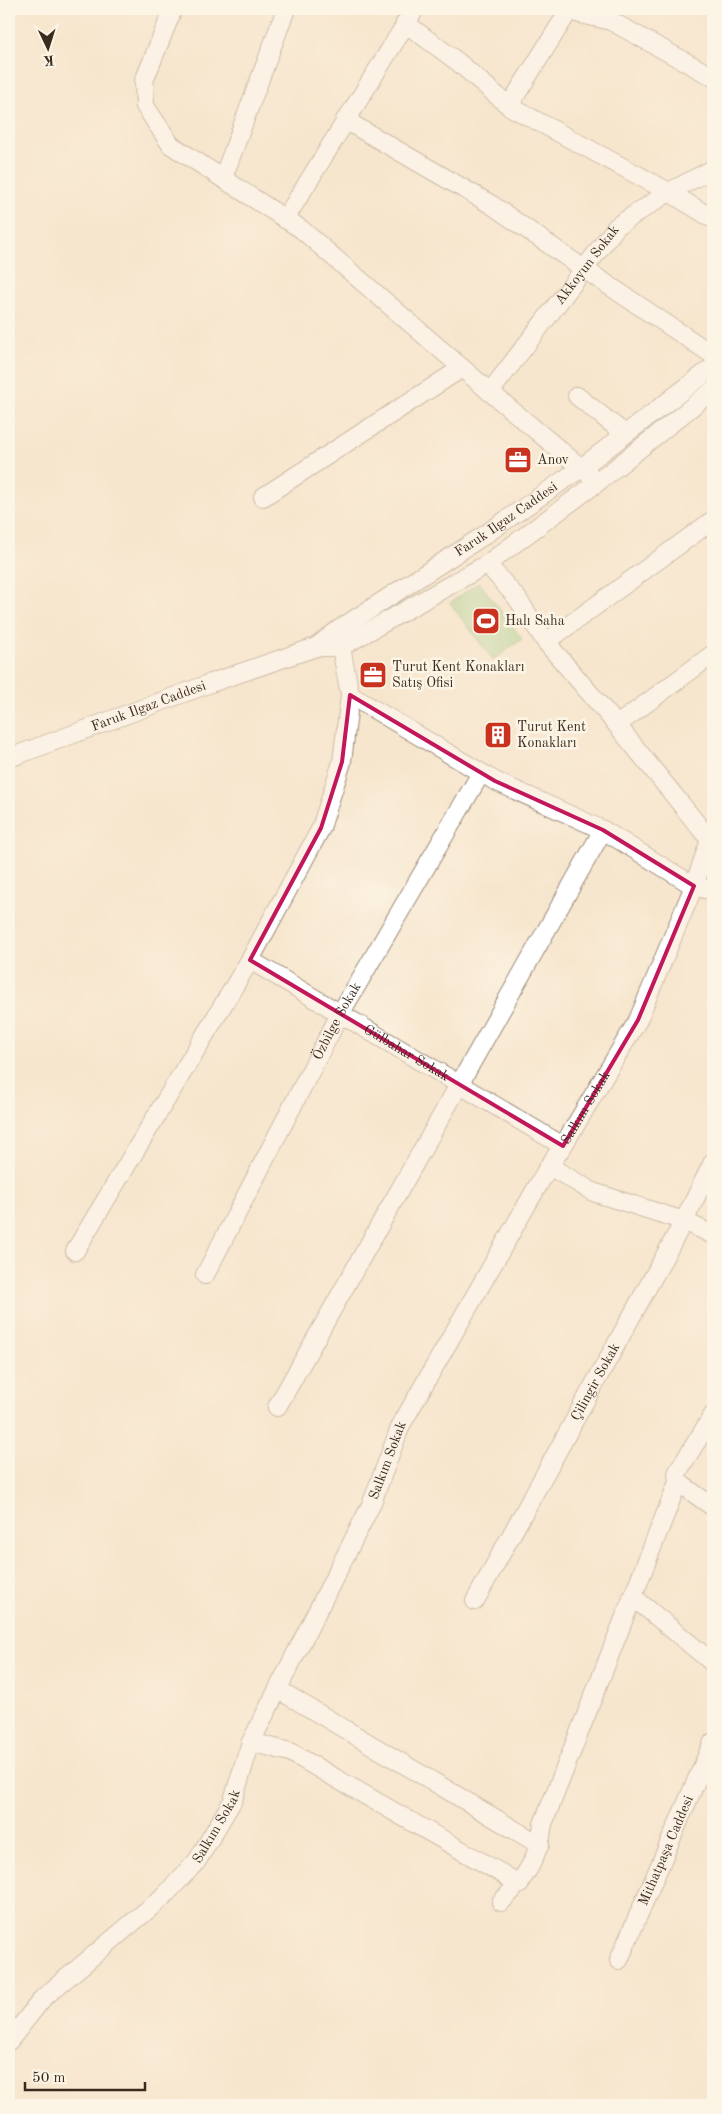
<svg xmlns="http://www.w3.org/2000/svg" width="722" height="2114" viewBox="0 0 722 2114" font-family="'Old Standard TT',serif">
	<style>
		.green { fill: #92cc80; stroke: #667b4f }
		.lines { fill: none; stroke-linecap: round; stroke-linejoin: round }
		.minor-casing { stroke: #998876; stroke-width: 20 }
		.minor { stroke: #fff; stroke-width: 18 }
		.marked { fill: none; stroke: #c2185b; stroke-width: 4; stroke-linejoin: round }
		.labels { text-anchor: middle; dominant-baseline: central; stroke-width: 5; stroke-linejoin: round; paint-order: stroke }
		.street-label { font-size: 14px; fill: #3b2a1e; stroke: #fcf5e5 }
		.poi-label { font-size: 14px; fill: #3b2a1e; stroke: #fcf5e5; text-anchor: start }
	</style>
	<rect width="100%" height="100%" fill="#fcf5e5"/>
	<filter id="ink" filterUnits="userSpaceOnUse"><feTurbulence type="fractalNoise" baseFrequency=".02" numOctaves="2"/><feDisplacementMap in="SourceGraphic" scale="10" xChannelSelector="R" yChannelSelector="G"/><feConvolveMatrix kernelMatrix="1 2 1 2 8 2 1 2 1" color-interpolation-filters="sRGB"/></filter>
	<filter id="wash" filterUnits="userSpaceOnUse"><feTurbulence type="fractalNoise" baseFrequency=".0096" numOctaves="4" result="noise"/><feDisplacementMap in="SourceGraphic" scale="20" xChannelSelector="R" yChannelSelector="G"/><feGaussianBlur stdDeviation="1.12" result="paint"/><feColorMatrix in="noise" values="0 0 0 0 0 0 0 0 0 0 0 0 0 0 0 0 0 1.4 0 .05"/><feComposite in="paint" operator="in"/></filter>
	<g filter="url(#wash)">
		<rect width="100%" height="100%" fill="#f7e6ce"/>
		<!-- green -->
		<path class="green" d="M479,582L522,639L493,660L450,603Z"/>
	</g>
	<g filter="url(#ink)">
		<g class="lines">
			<defs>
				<g id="minor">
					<path d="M173,9L144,81L145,106L171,145L301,229L490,392L598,482"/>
					<path d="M568,11L611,21L713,77"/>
					<path d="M405,23L458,62L509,106L669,192L713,219"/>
					<path d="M509,106L570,9"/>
					<path d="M345,120L492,205L584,269L713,355"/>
					<path d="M223,178L286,9"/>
					<path d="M285,219L415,9"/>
					<path id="s1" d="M490,392L617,226L669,192L713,169"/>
					<path d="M577,396L625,434"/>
					<path d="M263,497L462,368"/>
					<path d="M487,564L517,598L546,642L617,725L710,840"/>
					<path d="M546,642L713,520"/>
					<path id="s2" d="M316,647L338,630L483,536L581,468L713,367"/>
					<path d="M350,695L495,781L603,830L694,886L713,891"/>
					<path d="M617,725L713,654"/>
					<path id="s3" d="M9,758L211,683L316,647H341L487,564L598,482L713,390"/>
					<path id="s4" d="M250,960L563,1146"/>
					<path d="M549,1166L593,1192L684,1221L713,1235"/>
					<path d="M75,1251L250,960L321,828L342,762L350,695L341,647"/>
					<path id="s5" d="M205,1275L340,1014L481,773"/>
					<path d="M277,1407L603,830"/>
					<path d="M713,1415L677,1473L678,1482L713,1507"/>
					<path d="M633,1597L713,1663"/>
					<path id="s6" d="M475,1601L684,1221L713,1162"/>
					<path d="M279,1690L540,1845"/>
					<path d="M251,1742L290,1752L520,1884"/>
					<path d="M501,1902C525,1879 539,1858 543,1824L678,1482"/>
					<path id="s7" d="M619,1960L713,1742"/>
					<path id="s8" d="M9,2041L43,1998L164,1896L197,1861L233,1800L251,1742L371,1505L401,1425L549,1166L563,1146L638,1020L694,886L710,840L713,836"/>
				</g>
			</defs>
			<!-- minor casing -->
			<use href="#minor" class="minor-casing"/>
			<!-- minor -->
			<use href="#minor" class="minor"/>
		</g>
	</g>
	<!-- marked area -->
	<path d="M0 0H722V2114H0ZM350,695L495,781L603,830L694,886L638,1020L563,1146L250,960L321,828L342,762Z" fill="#f7e6ce" fill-opacity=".55" fill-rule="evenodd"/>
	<path class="marked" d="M350,695L495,781L603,830L694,886L638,1020L563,1146L250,960L321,828L342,762Z"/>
	<!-- icons -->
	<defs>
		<symbol id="office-square" viewBox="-11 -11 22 22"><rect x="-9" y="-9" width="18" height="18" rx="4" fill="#c8321e" stroke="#fcf5e5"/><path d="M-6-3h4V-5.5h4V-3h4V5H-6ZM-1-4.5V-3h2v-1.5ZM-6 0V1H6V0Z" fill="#fff"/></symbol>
		<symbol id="stadium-square" viewBox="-11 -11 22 22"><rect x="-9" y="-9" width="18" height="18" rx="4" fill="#c8321e" stroke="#fcf5e5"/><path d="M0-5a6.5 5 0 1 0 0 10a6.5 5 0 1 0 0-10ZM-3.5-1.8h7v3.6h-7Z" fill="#fff"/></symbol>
		<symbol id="building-square" viewBox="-11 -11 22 22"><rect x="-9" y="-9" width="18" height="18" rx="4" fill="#c8321e" stroke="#fcf5e5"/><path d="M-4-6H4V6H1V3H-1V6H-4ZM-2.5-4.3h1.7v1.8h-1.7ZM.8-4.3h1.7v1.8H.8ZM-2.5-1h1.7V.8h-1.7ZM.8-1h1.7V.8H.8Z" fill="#fff"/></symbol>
	</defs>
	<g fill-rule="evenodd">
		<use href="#office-square" x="502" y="444" width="32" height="32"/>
		<use href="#stadium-square" x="470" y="605" width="32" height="32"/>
		<use href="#office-square" x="357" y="659" width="32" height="32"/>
		<use href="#building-square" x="482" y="719" width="32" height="32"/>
	</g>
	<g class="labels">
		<!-- street labels -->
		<g class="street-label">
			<text stroke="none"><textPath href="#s1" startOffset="160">Akkoyun Sokak</textPath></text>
			<text stroke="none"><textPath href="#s2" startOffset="229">Faruk Ilgaz Caddesi</textPath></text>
			<text stroke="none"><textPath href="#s3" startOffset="149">Faruk Ilgaz Caddesi</textPath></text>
			<text stroke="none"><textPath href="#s5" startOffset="286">Özbilge Sokak</textPath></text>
			<text stroke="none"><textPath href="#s4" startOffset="182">Gülbahar Sokak</textPath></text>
			<text stroke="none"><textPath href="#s8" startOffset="1111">Salkım Sokak</textPath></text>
			<text stroke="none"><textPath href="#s6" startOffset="250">Çilingir Sokak</textPath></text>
			<text stroke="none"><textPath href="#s8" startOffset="706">Salkım Sokak</textPath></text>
			<text stroke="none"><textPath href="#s8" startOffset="301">Salkım Sokak</textPath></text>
			<text stroke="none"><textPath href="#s7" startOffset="119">Mithatpaşa Caddesi</textPath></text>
		</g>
		<!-- poi labels -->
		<g class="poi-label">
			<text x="537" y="460">Anov</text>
			<text x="505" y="621">Halı Saha</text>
			<text x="392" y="667">Turut Kent Konakları<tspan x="392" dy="16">Satış Ofisi</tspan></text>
			<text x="517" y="727">Turut Kent<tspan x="517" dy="16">Konakları</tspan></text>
		</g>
	</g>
	<!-- margin -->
	<rect width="722" height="2114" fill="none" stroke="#fcf5e5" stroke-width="30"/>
	<!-- north arrow -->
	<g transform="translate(48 48) rotate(176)" stroke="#fcf5e5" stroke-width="4" paint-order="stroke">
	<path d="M0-4L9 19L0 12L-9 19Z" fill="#3b2a1e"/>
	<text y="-8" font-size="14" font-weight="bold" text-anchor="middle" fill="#3b2a1e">K</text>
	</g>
	<!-- scale -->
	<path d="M25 2082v8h120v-8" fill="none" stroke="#3b2a1e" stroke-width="2.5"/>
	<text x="32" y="2082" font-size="15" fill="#3b2a1e" stroke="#fcf5e5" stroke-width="4" paint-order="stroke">50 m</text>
</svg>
